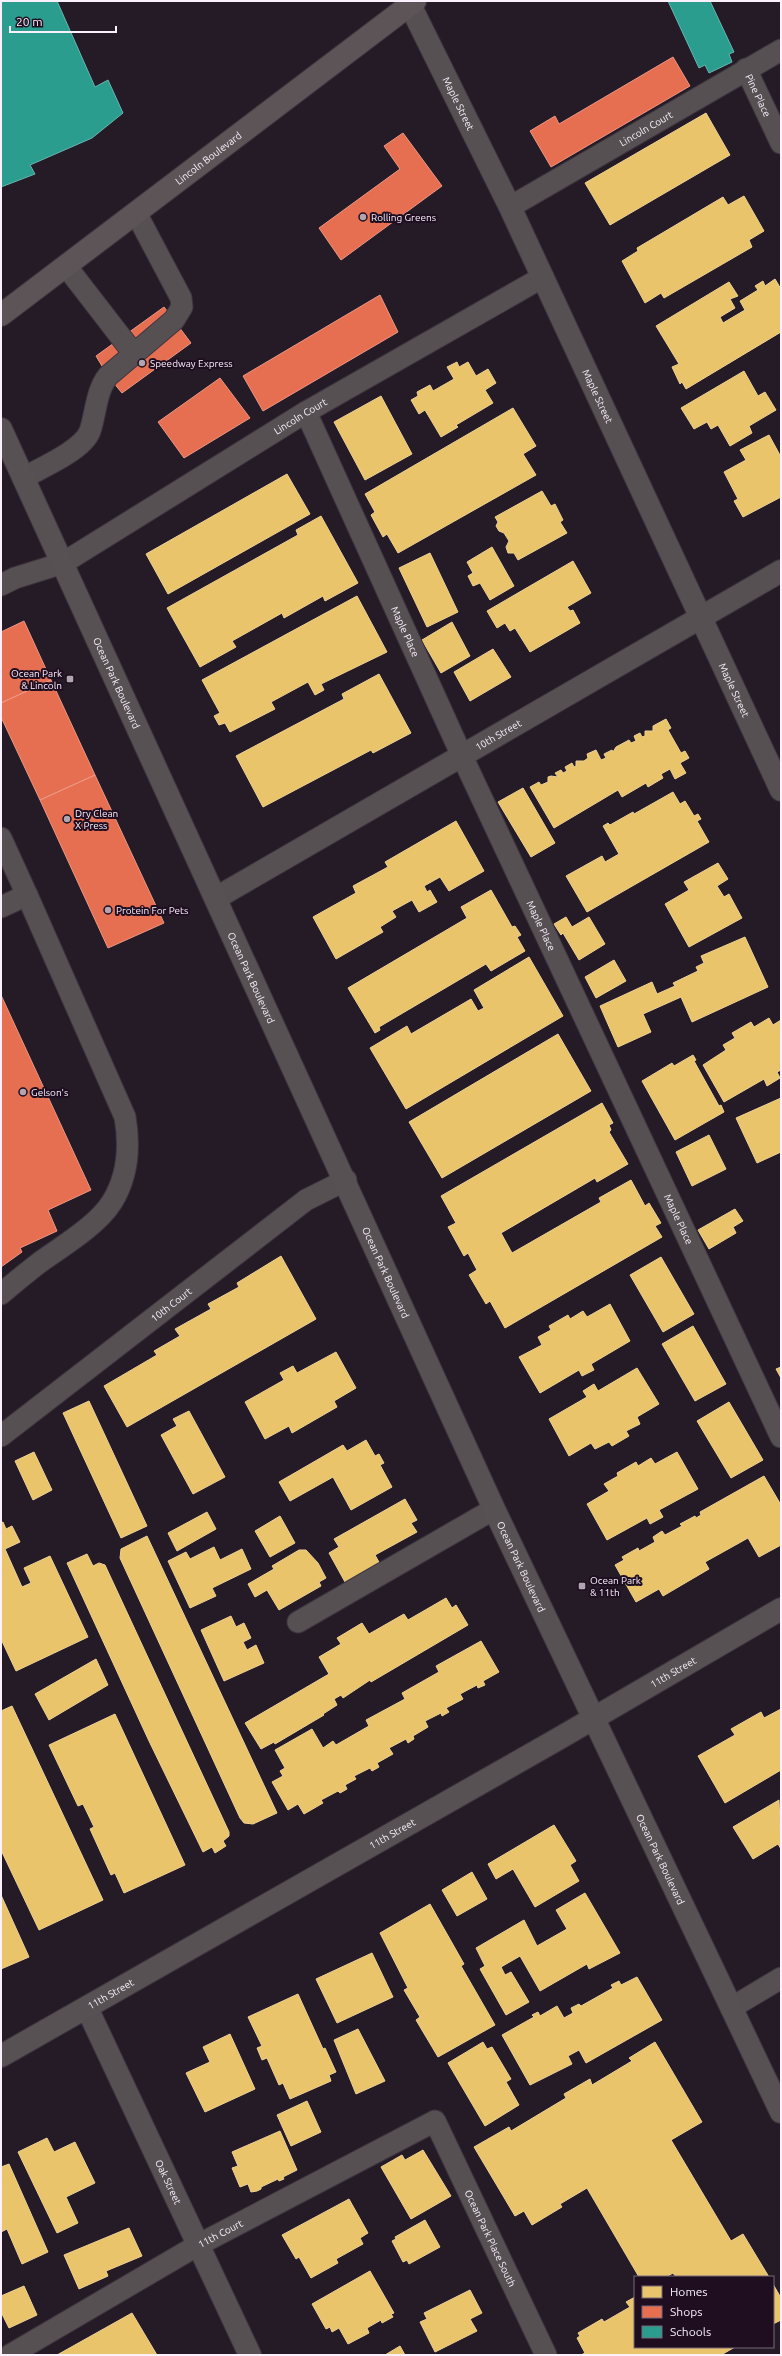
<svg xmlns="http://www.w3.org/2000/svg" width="782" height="2356" viewBox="0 0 782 2356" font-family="Ubuntu,sans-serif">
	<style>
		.homes { fill: #e9c46a; stroke: #efd196 }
		.shops { fill: #e76f51; stroke: #ed9684 }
		.schools { fill: #2a9d8f; stroke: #69b6b0 }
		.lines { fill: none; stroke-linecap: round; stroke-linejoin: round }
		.lane-casing { stroke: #3e353f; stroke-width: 23 }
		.street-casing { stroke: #3e353f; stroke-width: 24 }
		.secondary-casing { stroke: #3e353f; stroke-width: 24 }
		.highway-casing { stroke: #3e353f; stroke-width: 24 }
		.lane { stroke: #565053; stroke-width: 21 }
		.street { stroke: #565053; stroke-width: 22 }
		.secondary { stroke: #575153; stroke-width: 22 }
		.highway { stroke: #5d5458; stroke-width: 22 }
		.poi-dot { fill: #b1a5b1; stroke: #1f0e20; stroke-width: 1.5 }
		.labels { text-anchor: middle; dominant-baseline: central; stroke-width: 4; stroke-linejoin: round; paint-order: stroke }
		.street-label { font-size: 10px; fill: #fcf0fc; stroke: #1f0e20 }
		.poi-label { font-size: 10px; fill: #fcf0fc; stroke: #1f0e20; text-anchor: start }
	</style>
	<rect width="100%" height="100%" fill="#251b26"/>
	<!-- homes -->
	<path class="homes" d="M706,113L730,155L610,225L585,183Z
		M744,196L764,231L749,240L752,247L664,298L661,293L645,303L622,261L638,251L637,248L723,197L728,205Z
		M775,279L781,289V332L686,389L682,382L680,384L672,367L679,364L656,326L729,282L738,296L730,299L735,308L720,317L723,323L745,310L740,301L758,290L755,286L763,281L765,286Z
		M457,362L459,367L468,362L476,376L488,369L496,383L485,390L493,403L456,425L458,427L441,437L425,410L419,414L411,400L418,396L417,392L430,385L433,391L454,379L447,367Z
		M744,371L758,396L765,392L776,410L749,426L752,433L730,446L718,425L711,429L707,422L694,429L681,408Z
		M381,396L412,454L365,480L334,422Z
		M513,408L536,446L523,454L536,475L398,553L387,534L383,537L371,515L375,512L365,494Z
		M769,435L781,457V497L743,517L734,501L738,499L724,472L746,460L740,450Z
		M287,474L310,514L168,594L146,554Z
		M542,491L551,506L555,504L563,520L560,522L567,533L518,560L514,553H508L506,547L509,541L504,533L499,531L496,526L498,522L495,517Z
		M321,516L358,583L325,601L323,596L284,618L282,613L232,641L236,647L200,667L167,608L298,535L296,530Z
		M492,547L514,586L490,600L480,583L473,586L468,576L473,573L467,562Z
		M430,553L458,612L427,627L399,568Z
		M573,561L591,593L567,607L570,611L573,610L580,623L530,652L515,628L510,631L505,623L497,628L487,611Z
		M357,596L387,652L321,684L324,690L315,695L308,682L271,702L275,709L230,732L225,723L219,725L214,716L220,713L202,680Z
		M452,622L470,656L441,673L422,640Z
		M493,649L511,677L470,701L454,672Z
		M379,674L411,733L373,753L371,750L263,807L236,756L344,699L342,694Z
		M666,719L671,728L668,730L681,753L685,751L689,758L680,763L686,773L675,779L670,769L661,774L663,778L648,787L646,783L622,797L618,790L554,828L530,787L539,782L541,785L548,782V777L551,776L558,777L555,773L561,770L563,773L567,771L565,767L572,763L574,767L576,766V761H584L588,758L587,754L596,750L601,760L606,758L604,754L612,750L613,752L616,747L629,740L631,743L636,741L634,736L640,733L642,737L645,736V731H653V726Z
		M523,788L555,843L531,857L498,802Z
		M673,792L680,804L685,801L694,816L698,814L701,819L697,821L709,842L587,912L566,876L602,856L605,862L619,854L603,826L608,823L610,825L633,812L634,814Z
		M456,821L484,871L449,891L440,877L424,886L427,892L430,890L437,902L419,912L412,900L392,911L396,917L380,927L383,932L336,959L313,917L356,893L353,886L388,867L385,862Z
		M718,863L728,879L717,886L724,897L729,894L742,918L689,947L665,904L689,890L684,882Z
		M491,890L512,927L515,926L521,935L517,937L525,951L491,971L486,964L379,1027L380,1030L375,1033L348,988L467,918L461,907Z
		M566,917L572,927L589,917L605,944L579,960L563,933L561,935L554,924Z
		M745,937L768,987L692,1022L681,997L643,1014L651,1032L618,1047L600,1006L652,982L657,994L675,986L673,983L698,971L696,967L704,963L701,956Z
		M529,957L563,1016L406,1109L370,1048L407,1026L411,1034L471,999L478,1011L484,1008L474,990Z
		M614,960L626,981L596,998L585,977Z
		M769,1018L773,1025L781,1020V1070L777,1072L780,1078L767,1086L764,1079L724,1102L703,1065L726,1050L723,1045L735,1038L732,1033L751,1022L754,1027Z
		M558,1034L591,1091L442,1178L409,1122Z
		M693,1055L696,1060L694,1061L719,1106L721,1105L724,1112L675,1140L642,1081L672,1063L674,1066Z
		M781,1098V1152L757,1163L736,1118Z
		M602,1103L613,1123L609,1125L611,1130L609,1132L628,1164L597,1182L595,1178L501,1233L512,1253L601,1202L599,1198L631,1180L645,1206L649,1203L661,1223L655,1226L662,1237L505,1328L490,1301L486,1304L469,1275L477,1270L468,1253L464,1256L448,1227L456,1223L441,1196Z
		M709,1135L726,1169L692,1186L676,1152Z
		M735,1209L743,1221L733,1227L736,1233L709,1249L698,1230Z
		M281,1256L316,1319L127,1427L104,1386L157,1355L154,1351L180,1336L175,1329L211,1309L208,1304L239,1287L237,1283Z
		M661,1257L694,1314L663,1332L630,1275Z
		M610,1304L630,1341L591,1364L594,1370L582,1376L579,1370L540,1393L519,1357L542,1345L538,1337L551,1330L549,1326L568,1315L570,1319L583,1311L587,1317Z
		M693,1326L726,1384L695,1401L662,1344Z
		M336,1352L356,1388L334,1401L337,1407L292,1433L289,1426L265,1439L245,1402L284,1380L280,1373L293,1366L297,1373Z
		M781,1367V1378L776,1369Z
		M637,1368L659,1404L637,1417L640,1424L626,1431L629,1436L612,1446L609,1442L595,1449L591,1443L569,1456L549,1419L587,1397L583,1391L594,1384L598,1391Z
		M89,1401L147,1526L121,1538L63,1413Z
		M729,1402L763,1460L731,1478L697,1421Z
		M189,1411L225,1477L193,1494L161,1435L177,1426L173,1419Z
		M366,1440L375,1456L379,1454L384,1463L380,1465L392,1487L351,1510L333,1477L290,1501L279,1482L343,1445L347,1451Z
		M34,1452L52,1490L33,1500L15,1461Z
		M677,1452L698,1489L659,1510L663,1517L650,1524L647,1518L607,1540L587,1504L609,1491L604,1484L618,1476L617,1473L636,1462L638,1466L651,1458L655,1464Z
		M764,1476L781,1505V1545L759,1557L748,1538L705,1562L709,1569L663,1596L659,1589L636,1602L615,1565L624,1560L622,1557L638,1548L639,1551L655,1542L653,1537L662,1531L665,1535L682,1526L680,1524L695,1516L696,1518L701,1515L700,1512Z
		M405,1499L417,1520L411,1523L417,1532L375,1555L380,1564L345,1582L329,1553L339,1547L334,1539Z
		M207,1512L216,1529L177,1551L168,1533Z
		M280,1516L295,1543L270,1557L255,1531Z
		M3,1522L6,1529L12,1526L20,1542L5,1549L22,1587L31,1583L24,1568L50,1556L88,1637L16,1671L1,1639V1523Z
		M147,1536L277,1813L253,1824L244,1823L240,1818L120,1558L121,1549Z
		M214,1547L220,1560L242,1549L251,1569L212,1588L216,1596L190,1608L168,1561L186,1552L190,1559Z
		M299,1550H306L318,1563L326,1578L319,1582L321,1586L279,1610L267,1590L255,1597L248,1584L274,1569L272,1566Z
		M87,1554L93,1566L99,1563L105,1565L229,1832V1836L223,1841L226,1846L215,1853L212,1847L203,1852L149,1741L67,1563Z
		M446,1598L452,1608L456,1605L468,1625L371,1682L370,1680L343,1698L341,1695L334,1699L337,1705L323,1714L324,1715L275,1744L274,1742L261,1749L245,1723L329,1674L319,1657L341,1644L337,1638L362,1623L369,1634L404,1614L408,1620Z
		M231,1616L236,1627L244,1623L251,1638L243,1642L247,1650L256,1645L264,1663L224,1681L201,1630Z
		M481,1641L499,1672L483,1681L485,1685L478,1688L477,1685L460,1694L463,1699L446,1708L449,1712L442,1716L441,1713L425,1721L428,1727L413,1736L414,1739L408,1743L406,1739L389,1748L393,1754L377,1763L379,1767L372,1771L370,1768L354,1776L356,1779L345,1785L347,1789L340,1793L338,1791L321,1800L323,1803L304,1814L298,1804L288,1810L272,1782L283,1776L280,1771L285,1768L275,1750L312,1729L323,1748L333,1741L336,1745L369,1726L366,1720L405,1699L402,1693L439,1672L436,1666Z
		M96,1659L108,1685L49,1720L35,1694Z
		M12,1706L103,1900L39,1930L1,1850V1711Z
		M781,1709V1770L725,1803L698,1756L735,1735L731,1729L761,1712L764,1718Z
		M115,1714L185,1865L124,1893L115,1873L111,1875L90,1829L94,1827L83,1804L78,1806L49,1745Z
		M779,1800L781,1849L778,1844L753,1859L733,1827Z
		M554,1825L576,1861L570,1865L579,1881L535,1907L513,1869L496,1879L488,1864Z
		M472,1872L487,1899L457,1916L442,1890Z
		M585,1893L620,1953L589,1969L587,1964L540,1991L520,1956L501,1967L505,1975L511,1972L529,2002L506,2015L480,1969L485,1966L476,1948L524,1920L537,1946L567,1929L556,1910Z
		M1,1895L29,1957L1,1969Z
		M430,1904L464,1964L461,1966L495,2025L438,2057L416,2020L420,2017L404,1990L408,1988L380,1933Z
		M372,1953L393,1997L337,2023L316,1979Z
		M637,1977L662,2020L586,2063L579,2050L568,2056L572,2064L530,2085L502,2035L534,2017L532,2015L538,2012L540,2016L557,2006L564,2018L573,2013L571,2008L579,2004L581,2006L613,1988L611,1985L619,1981L621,1985Z
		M298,1994L323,2049L325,2048L336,2072L329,2075L331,2081L290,2099L283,2083L279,2085L267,2058L262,2060L257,2048L262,2046L248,2017Z
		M358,2029L385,2081L356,2094L334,2040Z
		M230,2034L255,2089L205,2112L186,2073L210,2062L203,2047Z
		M483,2042L487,2049L492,2047L511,2079L506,2082L519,2105L485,2126L448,2063Z
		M655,2042L702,2122L671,2140L731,2241L743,2234L769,2277H676L673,2273L666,2277H639L587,2188L560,2204L562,2207L532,2225L524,2211L515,2216L474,2147L509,2127L511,2131L566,2098L564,2094L590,2079L592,2085L632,2061L629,2058Z
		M307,2101L321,2132L291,2146L277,2115Z
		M280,2131L297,2170L283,2177L284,2179L279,2181L278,2179L261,2187V2189L257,2191L251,2192L248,2184L240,2187L232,2168L238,2166L232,2152Z
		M47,2138L54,2152L75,2142L95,2183L66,2197L78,2223L57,2233L18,2152Z
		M423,2150L451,2196L411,2219L381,2167L402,2155L405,2160Z
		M9,2164L48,2252L22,2264L7,2229L1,2232V2167Z
		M349,2199L368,2233L360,2238L363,2244L336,2259L338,2263L311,2278L299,2257L296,2259L282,2235Z
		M425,2220L440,2247L409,2264L407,2260L403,2262L392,2241L396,2239L395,2237Z
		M129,2228L142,2256L106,2271L108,2276L79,2289L64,2255Z
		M370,2271L394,2313L391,2314L393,2317L382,2323L381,2320L367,2328L369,2333L348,2344L339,2328L332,2332L330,2327L326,2329L312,2304Z
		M773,2284L781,2298V2320L773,2324Z
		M24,2286L37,2315L9,2328L1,2312V2296Z
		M470,2290L482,2313L470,2319L477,2331L435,2352L420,2322L427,2319L424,2313Z
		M635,2297V2347H735L721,2355H581L585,2353L577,2338L580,2336L578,2333L602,2319L604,2322L630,2307L626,2302Z
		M132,2313L157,2355H57Z
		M400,2346L405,2355H385Z"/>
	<!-- shops -->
	<path class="shops" d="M673,57L690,86L551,167L530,131L555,116L559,124Z
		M403,133L442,186L341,260L319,228L400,169L384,146Z
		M380,295L398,332L263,411L243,376Z
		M164,307L191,343L122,393L108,376L96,356Z
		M220,378L250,418L184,458L158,422Z
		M24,621L51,680L1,703V632Z
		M51,680L95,775L40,800L1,717V703Z
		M95,775L164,923L108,948L40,800Z
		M1,995L91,1190L48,1210L57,1231L20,1248L22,1252L1,1267Z"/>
	<!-- schools -->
	<path class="schools" d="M1,1H57L95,87L108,80L123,113L92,138L30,165L35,174L1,187Z
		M668,1H710L734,52L729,54L732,62L709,73L705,65L699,68Z"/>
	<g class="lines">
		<defs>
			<g id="lane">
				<path id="s1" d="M746,69L781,143"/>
				<path id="s2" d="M510,207L781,50"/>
				<path d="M66,266L134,354"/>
				<path id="s3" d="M306,412L462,756L781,1437"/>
				<path d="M23,478C41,468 83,450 90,431C96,413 96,391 108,376L174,320L182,307L181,298L136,213"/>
				<path id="s4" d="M1,585L15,578L63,563L306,412L543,277"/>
				<path d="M1,838L27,895L1,907"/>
				<path d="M1,1294C14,1283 26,1273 39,1263C61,1247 97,1226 112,1202C128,1176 130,1146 125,1117L27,895"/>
				<path id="s5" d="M1,1436L306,1200L346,1180"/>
				<path d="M298,1622L494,1509"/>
				<path d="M731,2008L781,1978"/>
				<path id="s6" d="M10,2355L198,2245L435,2121L546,2355"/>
			</g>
			<g id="street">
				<path id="s7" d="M410,5L510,207L781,790"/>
				<path id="s8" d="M216,898L781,571"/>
				<path id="s9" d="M87,2008L250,2355"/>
			</g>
			<g id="secondary">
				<path id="s10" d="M1,429L494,1509L781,2112"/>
				<path id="s11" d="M1,2056L558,1739L781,1609"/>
			</g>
			<g id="highway">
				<path id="s12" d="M1,315L415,1"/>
			</g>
		</defs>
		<!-- lane casing -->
		<use href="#lane" class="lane-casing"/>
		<!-- street casing -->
		<use href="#street" class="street-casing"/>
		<!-- secondary casing -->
		<use href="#secondary" class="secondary-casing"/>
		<!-- highway casing -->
		<use href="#highway" class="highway-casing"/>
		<!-- lane -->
		<use href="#lane" class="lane"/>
		<!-- street -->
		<use href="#street" class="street"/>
		<!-- secondary -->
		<use href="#secondary" class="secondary"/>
		<!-- highway -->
		<use href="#highway" class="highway"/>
	</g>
	<!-- markers -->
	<g class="poi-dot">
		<circle cx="363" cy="217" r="4"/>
		<circle cx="142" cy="363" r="4"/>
		<rect x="66" y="675" width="8" height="8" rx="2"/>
		<circle cx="67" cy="819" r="4"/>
		<circle cx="108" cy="910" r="4"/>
		<circle cx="23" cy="1092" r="4"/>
		<rect x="578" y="1582" width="8" height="8" rx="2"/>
	</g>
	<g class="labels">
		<!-- street labels -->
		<g class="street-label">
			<text stroke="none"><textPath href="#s1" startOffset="29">Pine Place</textPath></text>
			<text stroke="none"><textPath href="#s7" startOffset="110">Maple Street</textPath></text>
			<text stroke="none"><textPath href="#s2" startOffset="157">Lincoln Court</textPath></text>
			<text stroke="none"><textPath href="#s12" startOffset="260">Lincoln Boulevard</textPath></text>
			<text stroke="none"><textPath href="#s7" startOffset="434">Maple Street</textPath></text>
			<text stroke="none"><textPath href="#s4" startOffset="345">Lincoln Court</textPath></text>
			<text stroke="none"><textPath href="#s3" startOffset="241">Maple Place</textPath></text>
			<text stroke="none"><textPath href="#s10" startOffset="279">Ocean Park Boulevard</textPath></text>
			<text stroke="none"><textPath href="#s7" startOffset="758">Maple Street</textPath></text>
			<text stroke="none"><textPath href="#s8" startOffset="326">10th Street</textPath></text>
			<text stroke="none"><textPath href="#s3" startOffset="565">Maple Place</textPath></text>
			<text stroke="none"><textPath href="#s10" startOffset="603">Ocean Park Boulevard</textPath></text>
			<text stroke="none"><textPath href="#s3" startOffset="889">Maple Place</textPath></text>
			<text stroke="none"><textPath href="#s10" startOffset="927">Ocean Park Boulevard</textPath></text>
			<text stroke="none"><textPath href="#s5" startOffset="215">10th Court</textPath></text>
			<text stroke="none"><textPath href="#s10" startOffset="1251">Ocean Park Boulevard</textPath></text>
			<text stroke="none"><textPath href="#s11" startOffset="774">11th Street</textPath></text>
			<text stroke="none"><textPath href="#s11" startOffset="450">11th Street</textPath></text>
			<text stroke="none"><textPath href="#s10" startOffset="1575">Ocean Park Boulevard</textPath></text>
			<text stroke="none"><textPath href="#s11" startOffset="126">11th Street</textPath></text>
			<text stroke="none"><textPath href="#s9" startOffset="192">Oak Street</textPath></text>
			<text stroke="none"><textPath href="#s6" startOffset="243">11th Court</textPath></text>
			<text stroke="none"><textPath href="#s6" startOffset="615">Ocean Park Place South</textPath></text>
		</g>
		<!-- poi labels -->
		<g class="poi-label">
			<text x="371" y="217">Rolling Greens</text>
			<text x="150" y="363">Speedway Express</text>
			<text x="62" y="673" text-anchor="end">Ocean Park<tspan x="62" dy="12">&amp; Lincoln</tspan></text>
			<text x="75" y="813">Dry Clean<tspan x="75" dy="12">X Press</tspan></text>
			<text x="116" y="910">Protein For Pets</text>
			<text x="31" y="1092">Gelson's</text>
			<text x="590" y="1580">Ocean Park<tspan x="590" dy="12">&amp; 11th</tspan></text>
		</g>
	</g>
	<!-- border -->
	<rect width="782" height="2356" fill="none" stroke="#fcf0fc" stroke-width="4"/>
	<!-- legend -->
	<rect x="634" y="2276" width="140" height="72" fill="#1f0e20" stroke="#776878"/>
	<rect x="642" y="2286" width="20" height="12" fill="#e9c46a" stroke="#776878"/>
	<text x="670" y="2296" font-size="12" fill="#fcf0fc">Homes</text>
	<rect x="642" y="2306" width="20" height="12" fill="#e76f51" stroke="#776878"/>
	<text x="670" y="2316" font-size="12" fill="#fcf0fc">Shops</text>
	<rect x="642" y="2326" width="20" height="12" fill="#2a9d8f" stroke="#776878"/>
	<text x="670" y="2336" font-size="12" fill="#fcf0fc">Schools</text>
	<!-- scale -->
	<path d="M10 26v6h106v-6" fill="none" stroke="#fcf0fc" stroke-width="2"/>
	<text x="16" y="26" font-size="12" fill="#fcf0fc" stroke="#1f0e20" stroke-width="3" paint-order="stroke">20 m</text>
</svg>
